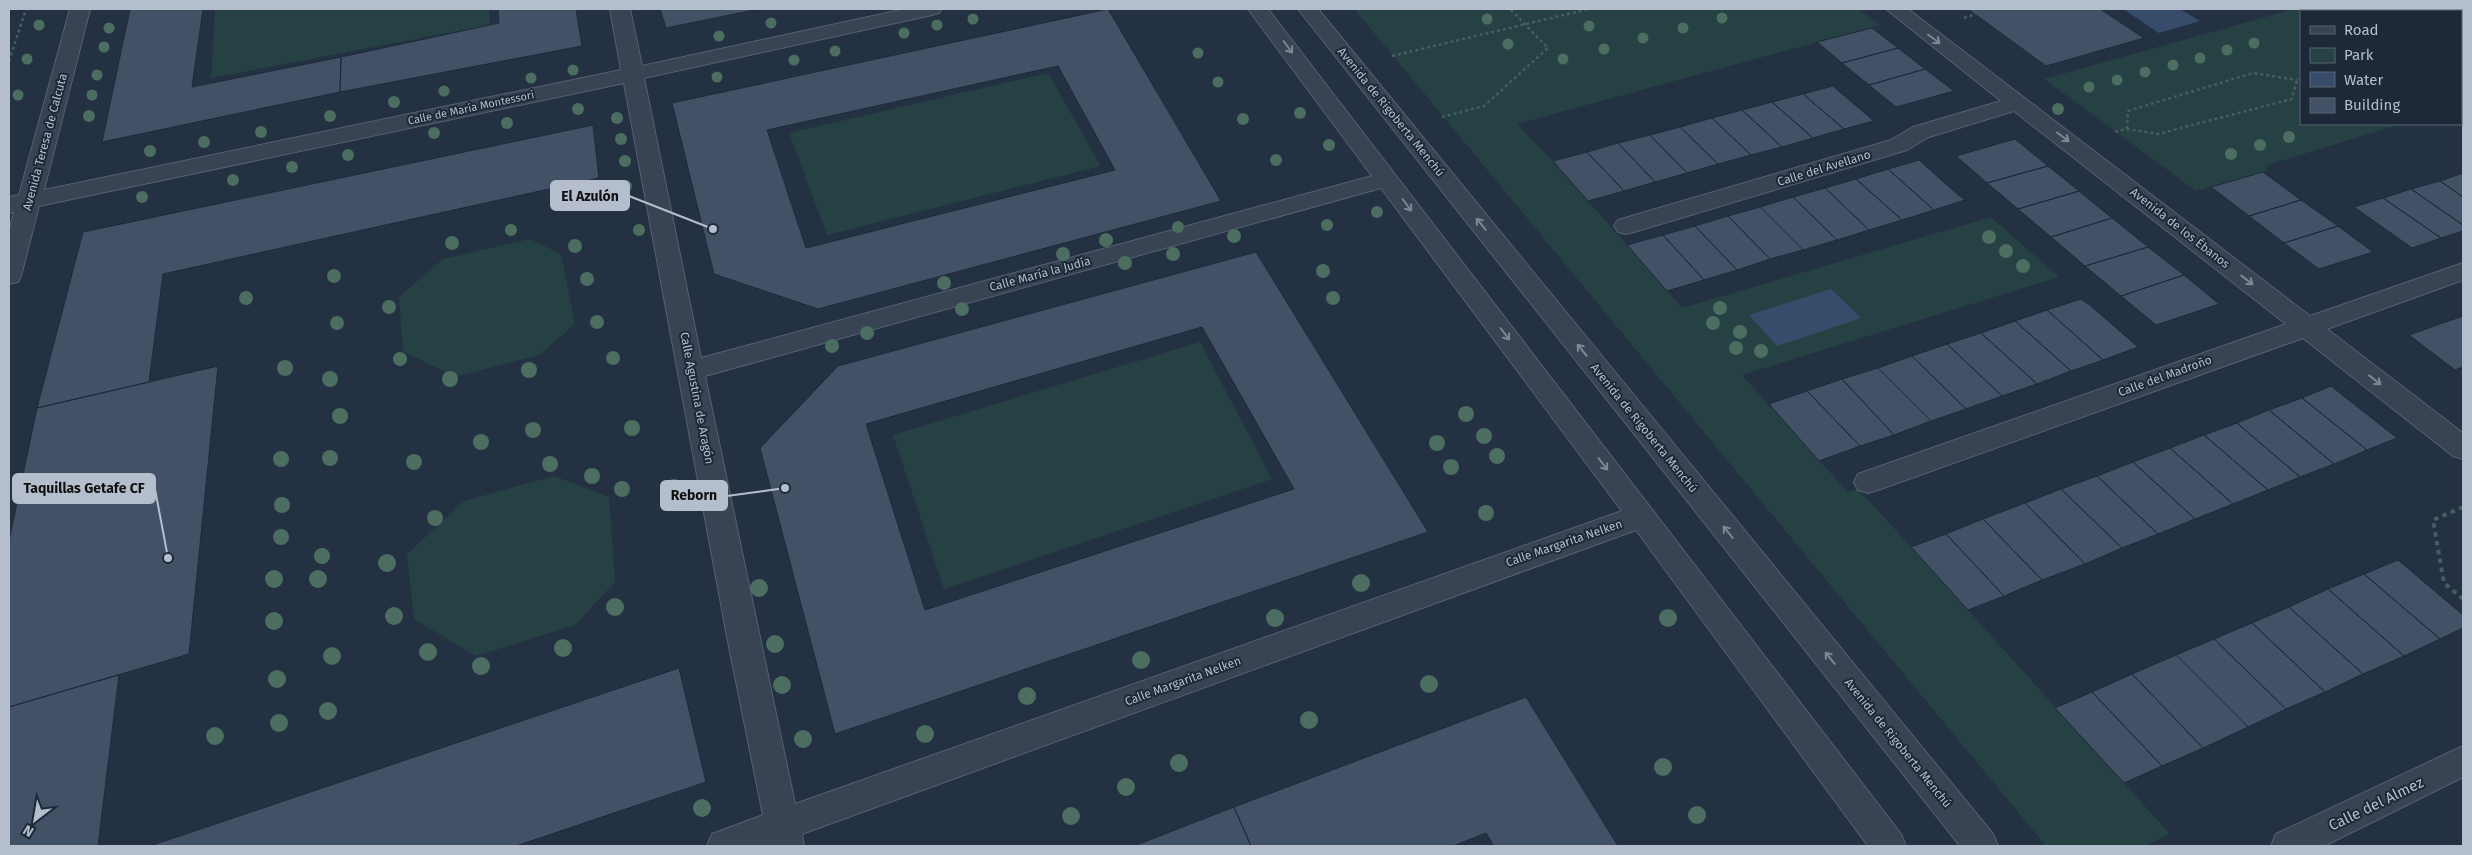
<svg xmlns="http://www.w3.org/2000/svg" width="2472" height="855" viewBox="0 0 2472 855" font-family="'Fira Sans',sans-serif">
	<style>
		.green { fill: #264144 }
		.water { fill: #374c6b }
		.building { fill: #425165; stroke: #1f2a3a; fill-rule: evenodd }
		.lines { fill: none; stroke-linecap: round; stroke-linejoin: round }
		.minor-casing { stroke: #566170; stroke-width: 2 }
		.path-far1 { stroke: #445e61; stroke-width: 2.5; stroke-dasharray: 3 3; stroke-linecap: butt }
		.path { stroke: #445e61; stroke-width: 4; stroke-dasharray: 4.5 4.5; stroke-linecap: butt }
		.minor { fill: #384353; fill-rule: evenodd }
		.tree { fill: #4b6e60 }
		.oneway { stroke: #7d8796 }
		.labels { text-anchor: middle; dominant-baseline: central; stroke-width: 4; stroke-linejoin: round; paint-order: stroke }
		.far-street-label { font-size: 11px; fill: #b5becd; stroke: #1d2838 }
		.street-label { font-size: 12px; fill: #b5becd; stroke: #1d2838 }
		.near-street-label { font-size: 15px; fill: #b5becd; stroke: #1d2838 }
		.leader { fill: none; stroke: #b5becd; stroke-width: 2 }
		.callout-dot { fill: #b5becd; stroke: #1d2838; stroke-width: 2 }
		.callout { fill: #b5becd; stroke: #b5becd; stroke-width: 2 }
		.callout-label { font-size: 14px; text-anchor: middle; font-weight: bold; fill: #111 }
	</style>
	<rect width="100%" height="100%" fill="#243143"/>
	<!-- green -->
	<path class="green" d="M215,9H489L490,25L211,78Z
		M1358,9H1859L1880,25L1517,124L1553,161L1682,308L1991,217L2059,277L1742,375L1848,492L1857,489L1882,515L2170,834L2145,846H2046L1356,11Z
		M2294,9H2463V105L2461,106V11H2301V124H2401L2264,166L2268,170L2263,172L2196,191L2044,79Z
		M1048,73L1101,166L827,235L789,133Z
		M530,239L561,254L575,324L539,355L455,377L403,351L399,297L443,259Z
		M1200,342L1272,479L944,589L893,435Z
		M554,476L609,497L615,582L575,625L476,656L414,619L407,554L464,501Z"/>
	<!-- water -->
	<path class="water" d="M2123,9H2180L2200,21L2159,33Z
		M1831,289L1861,318L1777,346L1749,315Z"/>
	<!-- building -->
	<path class="building" d="M130,9H203L192,87L341,57L340,92L102,142Z
		M498,9H576L582,46L340,92L341,57L499,23Z
		M660,9H759L666,28Z
		M1108,9L1221,201L818,309L714,274L672,103ZM1058,66L1115,170L806,248L767,130Z
		M1968,9H2100L2144,38L2046,66Z
		M1872,28L1898,48L1842,63L1817,42Z
		M1898,48L1925,69L1869,85L1842,63Z
		M1925,69L1954,91L1896,107L1869,85Z
		M1833,86L1841,93L1874,121L1844,129L1803,94Z
		M1803,94L1844,129L1813,138L1772,102Z
		M1772,102L1813,138L1782,147L1742,110Z
		M1742,110L1782,147L1751,155L1712,118Z
		M1712,118L1751,155L1718,164L1680,127Z
		M593,125L599,178L163,274L149,382L37,408L83,232Z
		M1680,127L1718,164L1687,173L1650,135Z
		M1650,135L1687,173L1655,182L1618,143Z
		M2015,139L2048,166L1987,183L1956,156Z
		M1618,143L1655,182L1624,191L1587,152Z
		M1587,152L1624,191L1588,201L1553,161Z
		M1919,160L1956,193L1965,200L1934,210L1888,169Z
		M2048,166L2079,191L2018,209L1987,183Z
		M1888,169L1934,210L1902,220L1856,179Z
		M2263,172L2301,200L2249,216L2211,187Z
		M2463,173V197L2440,181Z
		M1856,179L1902,220L1869,230L1825,188Z
		M2440,181L2463,197V225L2411,189Z
		M1825,188L1869,230L1837,240L1793,197Z
		M2411,189L2463,225V231L2441,238L2383,198Z
		M2079,191L2112,218L2051,237L2018,209Z
		M1793,197L1837,240L1803,250L1760,207Z
		M2383,198L2441,238L2412,248L2354,207Z
		M2301,200L2338,226L2284,243L2249,216Z
		M1760,207L1803,250L1770,259L1728,216Z
		M1728,216L1770,259L1737,270L1695,226Z
		M2112,218L2148,247L2085,266L2051,237Z
		M1695,226L1737,270L1704,280L1663,235Z
		M2338,226L2373,252L2319,269L2284,243Z
		M1663,235L1704,280L1667,291L1627,245Z
		M2148,247L2184,275L2121,296L2085,266Z
		M1256,252L1428,532L835,734L760,448L838,366ZM1202,327L1294,489L925,610L866,424Z
		M2184,275L2219,304L2156,325L2121,296Z
		M2081,299L2091,306L2138,347L2103,360L2047,310Z
		M2047,310L2103,360L2071,371L2015,321Z
		M2463,316V367L2455,370L2409,335Z
		M2015,321L2071,371L2037,384L1981,333Z
		M1981,333L2037,384L2002,396L1947,344Z
		M1947,344L2002,396L1966,409L1912,356Z
		M1912,356L1966,409L1931,421L1878,368Z
		M218,366L189,654L9,707V541L37,408Z
		M1878,368L1931,421L1894,435L1842,379Z
		M1842,379L1894,435L1860,446L1807,391Z
		M2331,386L2397,438L2367,450L2302,398Z
		M1807,391L1860,446L1819,461L1769,404Z
		M2302,398L2367,450L2334,464L2269,410Z
		M2269,410L2334,464L2300,477L2237,423Z
		M2237,423L2300,477L2268,490L2204,435Z
		M2204,435L2268,490L2233,504L2170,448Z
		M2170,448L2233,504L2195,519L2133,462Z
		M2133,462L2195,519L2158,534L2097,476Z
		M2097,476L2158,534L2122,548L2061,489Z
		M2061,489L2122,548L2085,564L2025,503Z
		M2025,503L2085,564L2042,580L1983,519Z
		M1983,519L2042,580L2004,596L1946,534Z
		M1946,534L2004,596L1968,610L1911,547Z
		M2398,560L2463,615V628L2440,639L2364,574Z
		M2364,574L2440,639L2404,656L2328,589Z
		M2328,589L2404,656L2363,674L2289,607Z
		M2289,607L2363,674L2325,692L2252,623Z
		M2252,623L2325,692L2286,709L2214,639Z
		M2214,639L2286,709L2248,727L2176,655Z
		M2176,655L2248,727L2203,748L2132,674Z
		M679,668L706,782L516,846H150Z
		M2132,674L2203,748L2162,766L2092,692Z
		M119,675L98,846H9V707Z
		M2092,692L2162,766L2124,783L2055,708Z
		M1526,697L1618,846H1494L1486,833L1453,846H1251L1234,807Z
		M1234,807L1251,846H1134Z"/>
	<g class="lines">
		<defs>
			<path id="minor" d="M70,9H90L44,190L621,70L610,9H630L642,66L905,9H942L939,13L932,15L644,78L701,358L1372,176L1248,9H1268L1901,834L1906,846H1868L1636,530L802,834L804,846H707L712,834L763,815L729,647L624,83L39,206L21,276L18,282L9,284V232L14,212L9,213V197L19,195ZM1381,188L1622,511L795,804L705,376Z
				M1298,9H1318L1993,834L1998,846H1960Z
				M1886,9H1908L2310,316L2463,263V280L2327,329L2463,433V459L2453,456L2303,338L1878,490L1868,493L1858,490L1854,482L1858,474L2286,324L2014,111L1929,137L1907,150L1634,232L1626,234L1618,232L1614,226L1618,220L1891,140L1913,127L2001,101Z
				M2463,746V777L2324,846H2271L2276,834Z"/>
		</defs>
		<!-- minor casing -->
		<use href="#minor" class="minor-casing"/>
		<!-- path-far1 -->
		<path class="path-far1" d="M2355,9L2359,11
			M1964,18L1976,14
			M2461,30L2463,29
			M1392,56L1589,9
			M9,61L26,9
			M2461,72L2463,73
			M1442,117L1484,106L1548,48L1510,9
			M2127,129L2128,111L2253,73L2297,80
			M2115,132L2127,129L2158,134L2292,99L2297,80L2301,79"/>
		<!-- path -->
		<path class="path" d="M2463,507L2433,520L2444,583L2463,599"/>
		<!-- minor -->
		<use href="#minor" class="minor"/>
	</g>
	<!-- trees -->
	<g class="tree">
		<circle cx="1722" cy="18" r="5.5"/>
		<circle cx="973" cy="19" r="5.5"/>
		<circle cx="1487" cy="19" r="5.5"/>
		<circle cx="771" cy="23" r="5.5"/>
		<circle cx="39" cy="25" r="5.5"/>
		<circle cx="937" cy="25" r="5.5"/>
		<circle cx="1589" cy="26" r="5.5"/>
		<circle cx="109" cy="28" r="5.5"/>
		<circle cx="1683" cy="28" r="5.5"/>
		<circle cx="904" cy="33" r="5.5"/>
		<circle cx="719" cy="36" r="5.5"/>
		<circle cx="1643" cy="38" r="5.5"/>
		<circle cx="2254" cy="43" r="5.5"/>
		<circle cx="1508" cy="44" r="5.5"/>
		<circle cx="104" cy="47" r="5.5"/>
		<circle cx="1604" cy="49" r="5.5"/>
		<circle cx="2227" cy="50" r="5.5"/>
		<circle cx="835" cy="51" r="5.5"/>
		<circle cx="1198" cy="53" r="5.5"/>
		<circle cx="2200" cy="58" r="5.5"/>
		<circle cx="27" cy="59" r="5.5"/>
		<circle cx="1563" cy="59" r="5.5"/>
		<circle cx="794" cy="60" r="5.5"/>
		<circle cx="2173" cy="65" r="5.5"/>
		<circle cx="573" cy="70" r="5.5"/>
		<circle cx="2145" cy="72" r="5.5"/>
		<circle cx="97" cy="75" r="5.5"/>
		<circle cx="717" cy="77" r="5.5"/>
		<circle cx="531" cy="78" r="5.5"/>
		<circle cx="2117" cy="80" r="5.5"/>
		<circle cx="1218" cy="82" r="5.5"/>
		<circle cx="2089" cy="87" r="5.5"/>
		<circle cx="444" cy="91" r="5.5"/>
		<circle cx="18" cy="95" r="5.5"/>
		<circle cx="92" cy="95" r="5.5"/>
		<circle cx="394" cy="102" r="6"/>
		<circle cx="578" cy="109" r="6"/>
		<circle cx="2058" cy="109" r="6"/>
		<circle cx="1300" cy="113" r="6"/>
		<circle cx="89" cy="116" r="6"/>
		<circle cx="330" cy="116" r="6"/>
		<circle cx="617" cy="118" r="6"/>
		<circle cx="1243" cy="119" r="6"/>
		<circle cx="507" cy="123" r="6"/>
		<circle cx="261" cy="132" r="6"/>
		<circle cx="434" cy="133" r="6"/>
		<circle cx="2289" cy="137" r="6"/>
		<circle cx="621" cy="139" r="6"/>
		<circle cx="204" cy="142" r="6"/>
		<circle cx="1329" cy="145" r="6"/>
		<circle cx="2260" cy="145" r="6"/>
		<circle cx="150" cy="151" r="6"/>
		<circle cx="2231" cy="154" r="6"/>
		<circle cx="348" cy="155" r="6"/>
		<circle cx="1276" cy="160" r="6"/>
		<circle cx="625" cy="161" r="6"/>
		<circle cx="292" cy="167" r="6"/>
		<circle cx="233" cy="180" r="6"/>
		<circle cx="626" cy="186" r="6"/>
		<circle cx="142" cy="197" r="6"/>
		<circle cx="1377" cy="212" r="6"/>
		<circle cx="1327" cy="225" r="6"/>
		<circle cx="1178" cy="227" r="6"/>
		<circle cx="511" cy="230" r="6"/>
		<circle cx="639" cy="230" r="6"/>
		<circle cx="1234" cy="236" r="7"/>
		<circle cx="1989" cy="237" r="7"/>
		<circle cx="1106" cy="240" r="7"/>
		<circle cx="452" cy="243" r="7"/>
		<circle cx="575" cy="246" r="7"/>
		<circle cx="2006" cy="251" r="7"/>
		<circle cx="1063" cy="254" r="7"/>
		<circle cx="1173" cy="254" r="7"/>
		<circle cx="1125" cy="263" r="7"/>
		<circle cx="2023" cy="266" r="7"/>
		<circle cx="1323" cy="271" r="7"/>
		<circle cx="334" cy="276" r="7"/>
		<circle cx="587" cy="279" r="7"/>
		<circle cx="944" cy="283" r="7"/>
		<circle cx="246" cy="298" r="7"/>
		<circle cx="1333" cy="298" r="7"/>
		<circle cx="389" cy="307" r="7"/>
		<circle cx="1720" cy="308" r="7"/>
		<circle cx="962" cy="309" r="7"/>
		<circle cx="597" cy="322" r="7"/>
		<circle cx="337" cy="323" r="7"/>
		<circle cx="1713" cy="323" r="7"/>
		<circle cx="1740" cy="332" r="7"/>
		<circle cx="867" cy="333" r="7"/>
		<circle cx="832" cy="346" r="7"/>
		<circle cx="1736" cy="348" r="7"/>
		<circle cx="1761" cy="351" r="7"/>
		<circle cx="613" cy="358" r="7"/>
		<circle cx="400" cy="359" r="7"/>
		<circle cx="285" cy="368" r="8"/>
		<circle cx="529" cy="370" r="8"/>
		<circle cx="330" cy="379" r="8"/>
		<circle cx="450" cy="379" r="8"/>
		<circle cx="1466" cy="414" r="8"/>
		<circle cx="340" cy="416" r="8"/>
		<circle cx="632" cy="428" r="8"/>
		<circle cx="533" cy="430" r="8"/>
		<circle cx="1484" cy="436" r="8"/>
		<circle cx="481" cy="442" r="8"/>
		<circle cx="1437" cy="443" r="8"/>
		<circle cx="1497" cy="456" r="8"/>
		<circle cx="330" cy="458" r="8"/>
		<circle cx="281" cy="459" r="8"/>
		<circle cx="414" cy="462" r="8"/>
		<circle cx="550" cy="464" r="8"/>
		<circle cx="1451" cy="467" r="8"/>
		<circle cx="592" cy="476" r="8"/>
		<circle cx="674" cy="487" r="8"/>
		<circle cx="622" cy="489" r="8"/>
		<circle cx="282" cy="505" r="8"/>
		<circle cx="1486" cy="513" r="8"/>
		<circle cx="435" cy="518" r="8"/>
		<circle cx="281" cy="537" r="8"/>
		<circle cx="322" cy="556" r="8"/>
		<circle cx="387" cy="563" r="9"/>
		<circle cx="274" cy="579" r="9"/>
		<circle cx="318" cy="579" r="9"/>
		<circle cx="1361" cy="583" r="9"/>
		<circle cx="759" cy="588" r="9"/>
		<circle cx="615" cy="607" r="9"/>
		<circle cx="394" cy="616" r="9"/>
		<circle cx="1275" cy="618" r="9"/>
		<circle cx="1668" cy="618" r="9"/>
		<circle cx="274" cy="621" r="9"/>
		<circle cx="775" cy="644" r="9"/>
		<circle cx="563" cy="648" r="9"/>
		<circle cx="428" cy="652" r="9"/>
		<circle cx="332" cy="656" r="9"/>
		<circle cx="1141" cy="660" r="9"/>
		<circle cx="481" cy="666" r="9"/>
		<circle cx="277" cy="679" r="9"/>
		<circle cx="1429" cy="684" r="9"/>
		<circle cx="782" cy="685" r="9"/>
		<circle cx="1027" cy="696" r="9"/>
		<circle cx="328" cy="711" r="9"/>
		<circle cx="1309" cy="720" r="9"/>
		<circle cx="279" cy="723" r="9"/>
		<circle cx="925" cy="734" r="9"/>
		<circle cx="215" cy="736" r="9"/>
		<circle cx="803" cy="739" r="9"/>
		<circle cx="1179" cy="763" r="9"/>
		<circle cx="1663" cy="767" r="9"/>
		<circle cx="1126" cy="787" r="9"/>
		<circle cx="702" cy="808" r="9"/>
		<circle cx="1697" cy="815" r="9"/>
		<circle cx="1071" cy="816" r="9"/>
	</g>
	<!-- one-way arrows -->
	<defs><path id="oneway-shaft" d="M-6 0H5M1.5-3L5.5 0L1.5 3" fill="none" stroke-width="1.6" stroke-linecap="round" stroke-linejoin="round" transform="scale(1.25)"/></defs>
	<g class="oneway">
		<use href="#oneway-shaft" transform="translate(1934 39) rotate(37)"/>
		<use href="#oneway-shaft" transform="translate(1288 47) rotate(53)"/>
		<use href="#oneway-shaft" transform="translate(2063 137) rotate(37)"/>
		<use href="#oneway-shaft" transform="translate(1407 205) rotate(53)"/>
		<use href="#oneway-shaft" transform="translate(1481 224) rotate(-129)"/>
		<use href="#oneway-shaft" transform="translate(2247 280) rotate(38)"/>
		<use href="#oneway-shaft" transform="translate(1505 334) rotate(53)"/>
		<use href="#oneway-shaft" transform="translate(1582 350) rotate(-129)"/>
		<use href="#oneway-shaft" transform="translate(2375 380) rotate(38)"/>
		<use href="#oneway-shaft" transform="translate(1603 464) rotate(53)"/>
		<use href="#oneway-shaft" transform="translate(1728 532) rotate(-129)"/>
		<use href="#oneway-shaft" transform="translate(1830 658) rotate(-129)"/>
	</g>
	<g class="labels">
		<!-- far-street labels -->
		<g class="far-street-label">
			<text transform="translate(471 108) rotate(-12)">Calle de María Montessori</text>
		</g>
		<!-- street labels -->
		<g class="street-label">
			<text transform="translate(1391 112) rotate(51)">Avenida de Rigoberta Menchú</text>
			<text transform="translate(45 142) rotate(-75)">Avenida Teresa de Calcuta</text>
			<text transform="translate(1824 168) rotate(-17)">Calle del Avellano</text>
			<text transform="translate(2180 228) rotate(38)">Avenida de los Ébanos</text>
			<text transform="translate(1040 274) rotate(-15)">Calle María la Judía</text>
			<text transform="translate(2165 376) rotate(-20)">Calle del Madroño</text>
			<text transform="translate(697 398) rotate(79)">Calle Agustina de Aragón</text>
			<text transform="translate(1644 428) rotate(51)">Avenida de Rigoberta Menchú</text>
			<text transform="translate(1564 543) rotate(-19)">Calle Margarita Nelken</text>
			<text transform="translate(1183 681) rotate(-20)">Calle Margarita Nelken</text>
			<text transform="translate(1898 743) rotate(51)">Avenida de Rigoberta Menchú</text>
		</g>
		<!-- near-street labels -->
		<g class="near-street-label">
			<text transform="translate(2376 804) rotate(-26)">Calle del Almez</text>
		</g>
	</g>
	<!-- callouts -->
	<path class="leader" d="M713 229L629 196M168 558L155 489M785 488L727 496"/>
	<g class="callout-dot">
		<circle cx="713" cy="229" r="5"/>
		<circle cx="168" cy="558" r="5"/>
		<circle cx="785" cy="488" r="5"/>
	</g>
	<g class="callout">
		<rect x="551" y="181" width="78" height="29" rx="5"/>
		<rect x="13" y="474" width="142" height="29" rx="5"/>
		<rect x="661" y="481" width="66" height="29" rx="5"/>
	</g>
	<g class="callout-label">
		<text x="590" y="201">El Azulón</text>
		<text x="84" y="493">Taquillas Getafe CF</text>
		<text x="694" y="500">Reborn</text>
	</g>
	<!-- border -->
	<rect width="2472" height="855" fill="none" stroke="#b5becd" stroke-width="20"/>
	<!-- legend -->
	<rect x="2300" y="10" width="162" height="115" fill="#1d2838" stroke="#5a6474"/>
	<rect x="2310" y="26" width="25" height="8" fill="#384353" stroke="#5a6474"/>
	<text x="2344" y="35" font-size="15" fill="#b5becd">Road</text>
	<rect x="2310" y="48" width="25" height="15" fill="#264144" stroke="#5a6474"/>
	<text x="2344" y="60" font-size="15" fill="#b5becd">Park</text>
	<rect x="2310" y="72" width="25" height="15" fill="#374c6b" stroke="#5a6474"/>
	<text x="2344" y="85" font-size="15" fill="#b5becd">Water</text>
	<rect x="2310" y="98" width="25" height="15" fill="#425165" stroke="#5a6474"/>
	<text x="2344" y="110" font-size="15" fill="#b5becd">Building</text>
	<!-- north arrow -->
	<g transform="translate(35 820) rotate(211)" stroke="#1d2838" stroke-width="4" paint-order="stroke">
	<path d="M0-4L9 19L0 12L-9 19Z" fill="#b5becd"/>
	<text y="-8" font-size="14" font-weight="bold" text-anchor="middle" fill="#b5becd">N</text>
	</g>
</svg>
